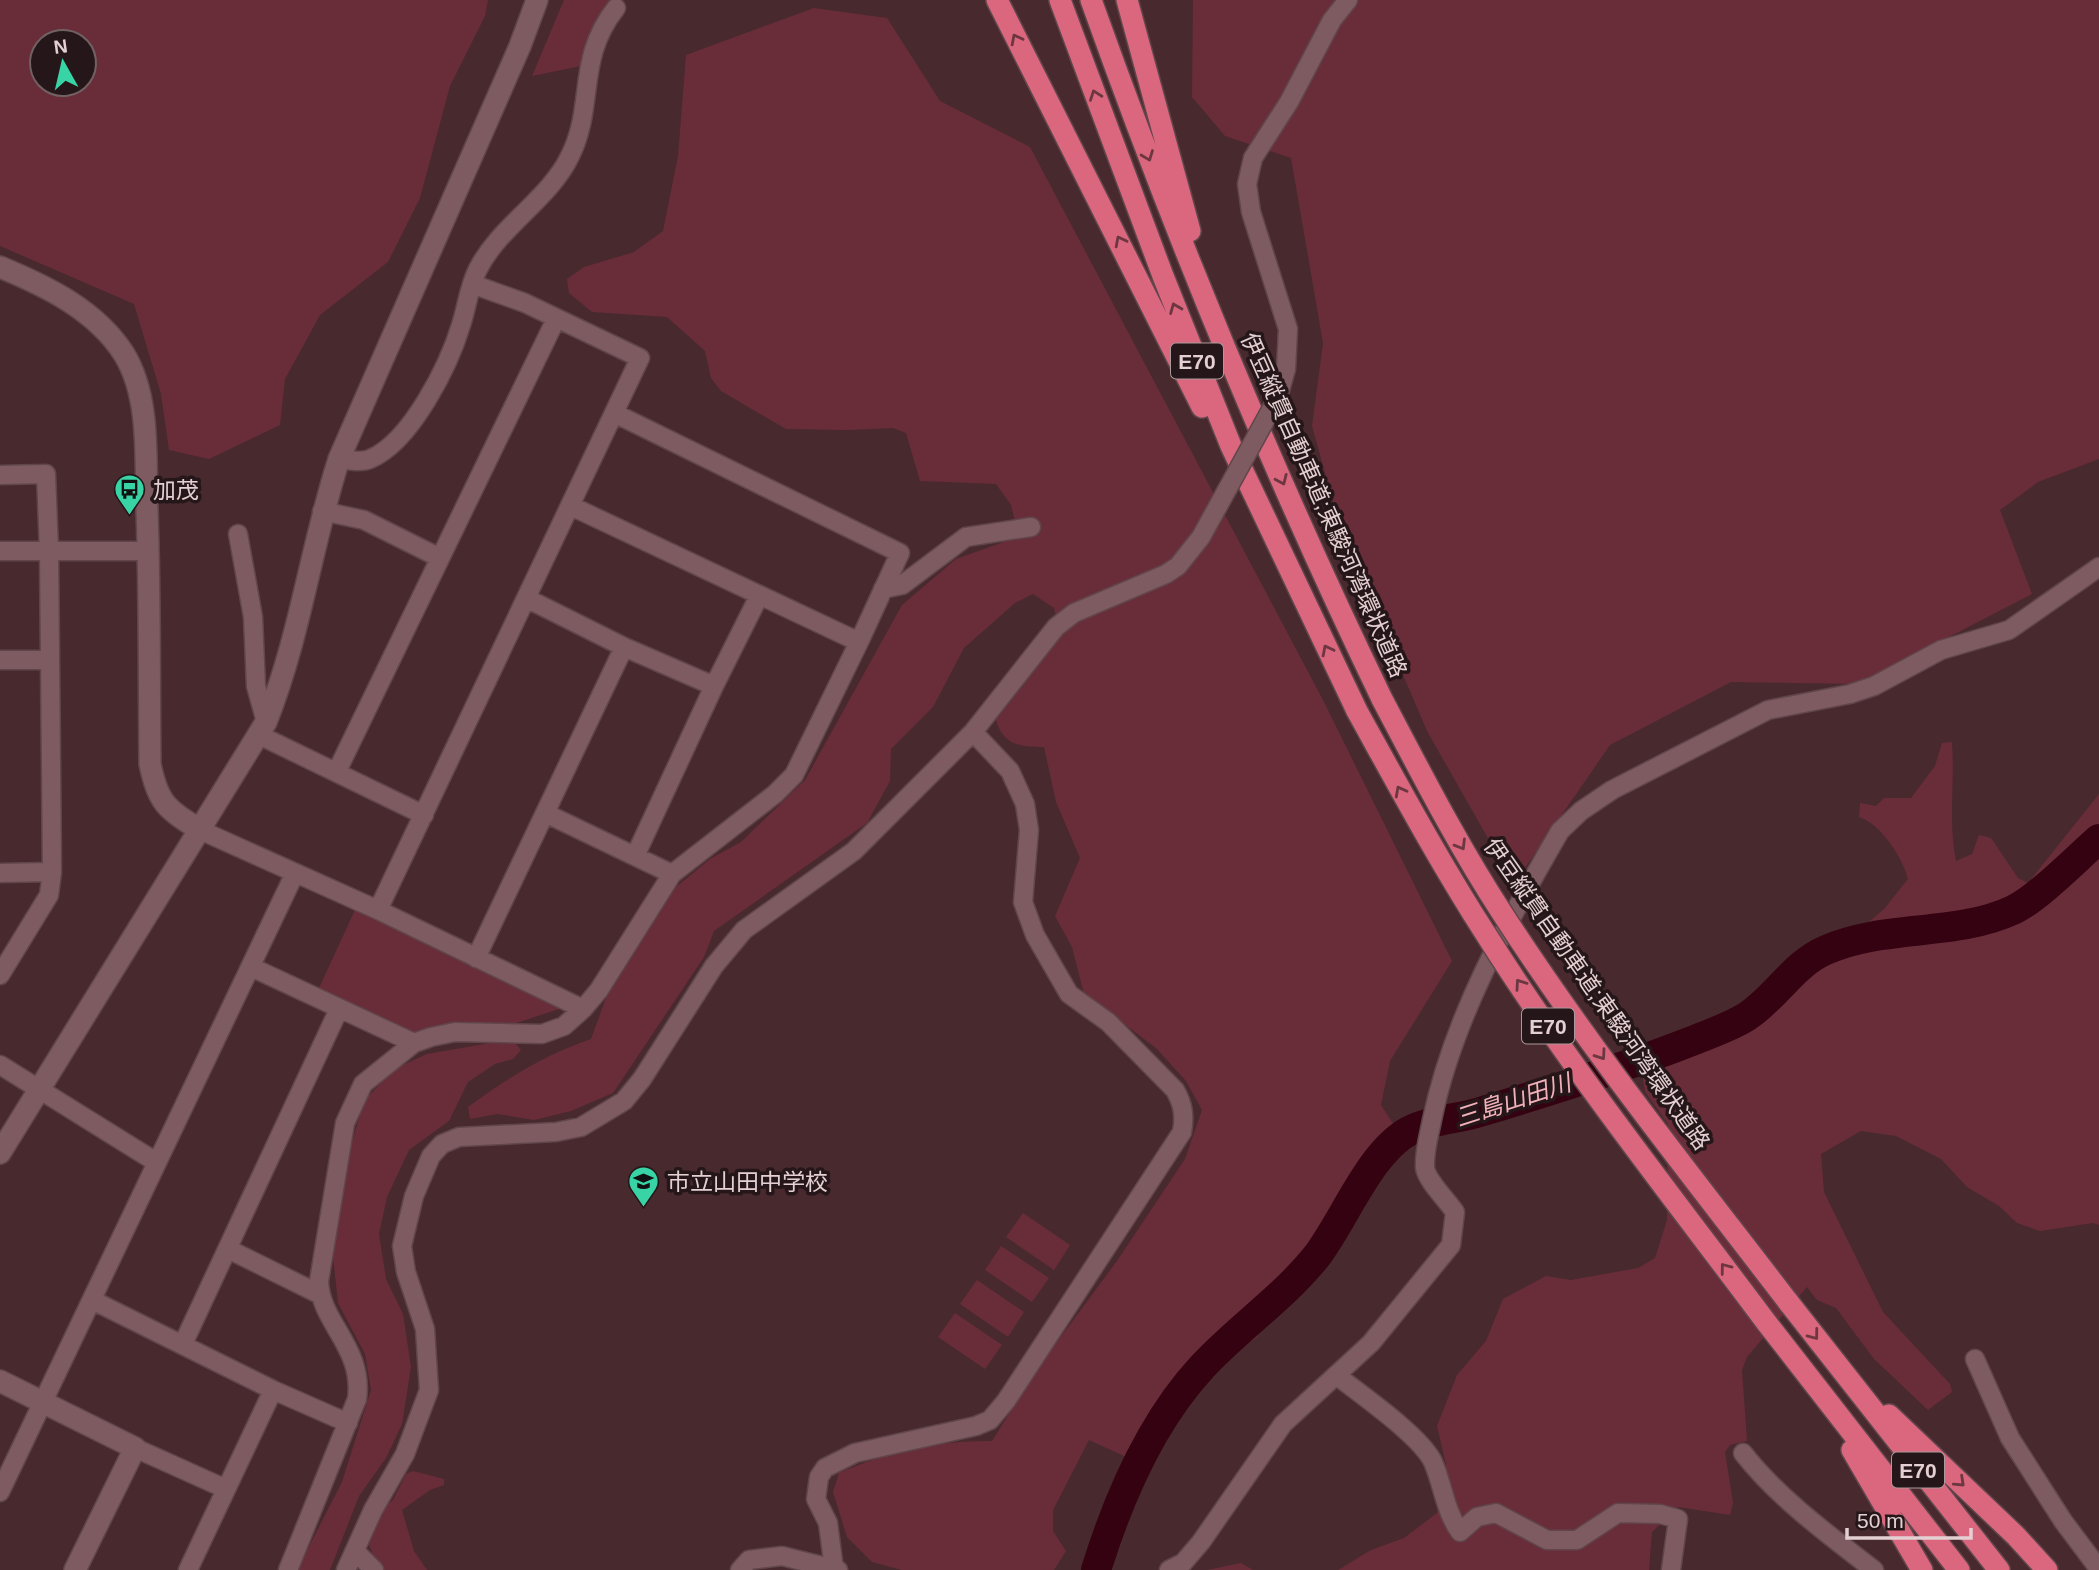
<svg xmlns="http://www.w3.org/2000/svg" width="2099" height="1570" viewBox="0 0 2099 1570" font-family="Helvetica,'Noto Sans JP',sans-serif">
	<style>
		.green { fill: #692d39; fill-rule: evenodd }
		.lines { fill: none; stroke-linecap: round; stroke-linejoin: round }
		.river { stroke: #350211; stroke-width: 30 }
		.minor-casing { stroke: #60464b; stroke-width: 21 }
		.tertiary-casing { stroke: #60464b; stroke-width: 24 }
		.motorway-casing { stroke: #60464b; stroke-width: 24 }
		.minor { stroke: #7e5b60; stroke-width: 18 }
		.tertiary { stroke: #7e5b60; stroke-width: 21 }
		.motorway { stroke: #da677e; stroke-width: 21 }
		.minor-bridge-casing { stroke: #60464b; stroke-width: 21; stroke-linecap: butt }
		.motorway-bridge-casing { stroke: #60464b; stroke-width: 24; stroke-linecap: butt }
		.minor-bridge { stroke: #7e5b60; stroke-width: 18 }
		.motorway-bridge { stroke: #da677e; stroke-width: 21 }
		.oneway { stroke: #6d3741 }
		.labels { text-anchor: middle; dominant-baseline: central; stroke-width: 7; stroke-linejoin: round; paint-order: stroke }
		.shield { fill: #251719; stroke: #ab989a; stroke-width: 2 }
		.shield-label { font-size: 21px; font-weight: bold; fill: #e4cfd2 }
		.poi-label { font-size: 23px; fill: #e4cfd2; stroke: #251719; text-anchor: start }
		.street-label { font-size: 23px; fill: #e4cfd2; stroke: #251719 }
		.water-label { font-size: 24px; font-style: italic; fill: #f2b0b9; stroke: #251719 }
	</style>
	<rect width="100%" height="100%" fill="#48292e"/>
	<!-- green -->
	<path class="green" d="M0,0H488L485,16L450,86L420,198L388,262L320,315L285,379L280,425L209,459L169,450L161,394L134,304L0,246ZM42,42H84V84H42Z
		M564,0H623L620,19L581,66L532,76Z
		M1193,0H2099V459L2038,482L2000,510L2032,594L1858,684L1731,682L1610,745L1514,884L1427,731L1340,527L1312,426L1323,343L1291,158L1225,136L1192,97Z
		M814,8L887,18L940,101L1030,147L1323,700L1452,961L1390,1061L1381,1105L1396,1128L1359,1177L1257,1337L1177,1392L1135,1461L1089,1440L1053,1510V1531L1066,1551L1054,1570H902L872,1562L847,1537L833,1492L839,1473C886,1452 940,1440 992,1441L1040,1365L1117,1261L1185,1159L1202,1110L1186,1081L1156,1048L1084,994L1072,947L1055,916L1080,858L1056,802L1044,747C1020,747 1003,745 996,720L1060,638L1054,608L1033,594L1015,603L964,648L933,707L891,749L890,781L867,823L714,931L704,957L613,1093L571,1111L534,1120L497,1114L470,1119L468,1107C506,1079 546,1054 591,1039L606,998L676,887L710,859L741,842L805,780L902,605L956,559L1001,543L1015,521L1011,505L996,484L920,481L906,433L893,428L848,430L786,429L721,391L711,378L705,351L667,317L592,312L569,293L567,279L584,267L634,252L663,231L678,156L686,55Z
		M1952,742C1955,782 1948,822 1956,861L1972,854L1979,835L1991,838L2018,878L2028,883L2099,794V1225L2093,1223L2040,1231L2017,1223L1999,1206L1967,1187L1941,1159L1896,1136L1861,1131L1821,1154L1824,1192L1883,1312L1950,1384L1952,1392L1928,1410L1874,1359L1836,1308L1817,1300L1807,1287L1747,1357L1742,1370L1747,1441L1730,1445L1725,1452L1733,1503L1730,1515L1678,1507L1652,1532L1649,1570H1338L1371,1550L1404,1538L1437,1513L1445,1487L1446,1465L1437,1426L1457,1375L1486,1341L1503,1299L1546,1276L1571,1280L1638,1268L1655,1258L1667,1220L1668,1124L1645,1092L1642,1073L1678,1060L1710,1035L1797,983L1884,909L1908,879C1903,858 1880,823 1859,817L1860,803L1876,806L1884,798H1911L1935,766L1942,743Z
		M355,910L562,1004L559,1009L501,1028L416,1033L341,1002L319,988Z
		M490,1043L516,1044L521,1050L513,1059L495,1064L468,1082L449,1121L409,1150L387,1197L379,1234L386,1279L403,1314L411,1367L402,1424L386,1458L359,1496L330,1570H297L342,1482L371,1390L365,1354L338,1303L332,1248L350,1149L364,1101L394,1069L427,1054Z
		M1023,1213L1070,1245L1054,1270L1006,1237Z
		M1001,1246L1049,1278L1032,1302L985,1270Z
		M977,1280L1024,1312L1008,1337L960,1304Z
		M955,1313L1002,1345L985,1369L938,1337Z
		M413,1471L444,1479V1485L430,1490L402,1510L414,1551L427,1570H384L376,1562L369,1545L384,1507L393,1500L406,1474Z
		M1241,1563L1253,1570H1207Z"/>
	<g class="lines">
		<!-- river -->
		<path class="river" d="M1096,1570C1118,1499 1151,1422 1202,1367C1237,1329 1283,1298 1316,1257C1344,1221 1369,1153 1409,1131C1429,1120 1458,1119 1480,1112C1550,1091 1623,1068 1692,1041C1709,1034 1730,1027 1746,1017C1776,998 1793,964 1826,950C1885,924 1955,937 2013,910C2036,900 2078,857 2099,839"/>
		<defs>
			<path id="minor" d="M1278,397L1286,369L1288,329L1251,212L1247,184L1253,158L1289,102L1332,20L1348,0
				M339,459C349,460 361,463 370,459C411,442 449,365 461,325C467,307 469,286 478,269C499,227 548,200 569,158C596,106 575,60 616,8
				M0,475L46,474L49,551L52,872L49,895L0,975
				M571,506L859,642L900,553L616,414
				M322,511L364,520L438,557
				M238,534L253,617L256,686L266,722
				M0,551H148
				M883,589L902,585L966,537L1031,527
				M528,599L624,647L714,686
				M0,660H48
				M259,735L424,815
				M337,771L556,319
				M545,813L672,874
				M200,830L378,910L583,1009
				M636,854L714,686L759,596
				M0,873L52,872
				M378,910L640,358L525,303L472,284
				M476,958L624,647
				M251,967L414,1043
				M0,1065L156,1162
				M228,1249L319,1294
				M94,1301L273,1390L348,1423
				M183,1344L339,1009
				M1975,1359L2010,1438L2063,1521L2099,1569
				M1336,1375C1360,1394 1421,1436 1433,1462C1443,1485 1445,1511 1460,1532L1477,1517L1496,1513L1547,1540H1577L1618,1513L1660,1514L1678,1519L1671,1570
				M135,1448L226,1489
				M1743,1453C1777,1497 1830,1536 1874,1570
				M0,1492L295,873
				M355,1551L374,1570
				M834,1569L828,1523L816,1499L819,1477L825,1468L855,1453L976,1426L990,1420L1006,1401L1182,1132C1185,1116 1183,1104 1175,1090L1108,1022L1069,994L1035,935L1023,902L1029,830L1025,804L1010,771L973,732
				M188,1570L273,1390
				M288,1570L357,1399C364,1347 320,1323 319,1281L345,1123L363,1084L414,1043L431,1037L455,1032L542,1034L564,1026L583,1009L599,990L672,874L775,794L794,775L859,642
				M346,1570L373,1510L405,1454L429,1390L425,1329L406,1272L402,1246L414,1196L431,1156L442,1144L459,1137L556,1132L581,1127L624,1101L642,1079L714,966L744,930L854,851L973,732L1056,627L1074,613L1166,574L1178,566L1201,537
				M740,1570L749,1560L782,1556L838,1570
				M1169,1570L1183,1563L1201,1542L1283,1424L1371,1343L1451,1245L1455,1212C1447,1200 1427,1181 1425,1168C1424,1151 1429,1136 1432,1120C1453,1017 1508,921 1560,831L1581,811L1612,790L1768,710L1850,694L1874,686L1941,650L2009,630L2099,567"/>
			<path id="tertiary" d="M0,267C46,286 96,310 124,354C151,398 145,460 147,510C150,595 149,680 150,764C158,804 167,809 200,830
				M0,1153L266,722C300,637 311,546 339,459L520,46L537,0
				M0,1381L135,1448L75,1570"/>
			<path id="motorway" d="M997,0L1202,407
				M1060,0L1163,276L1231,446L1357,711
				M1091,0C1176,238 1272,471 1382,699
				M1127,0L1190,231
				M1789,1303L1999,1570
				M1766,1322L1959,1570
				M1889,1415L2016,1536L2047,1570
				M1852,1450L1922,1570"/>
		</defs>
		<!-- minor casing -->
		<use href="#minor" class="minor-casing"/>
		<!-- tertiary casing -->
		<use href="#tertiary" class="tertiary-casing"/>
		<!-- motorway casing -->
		<use href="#motorway" class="motorway-casing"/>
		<!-- minor -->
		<use href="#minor" class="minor"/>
		<!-- tertiary -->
		<use href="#tertiary" class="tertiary"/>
		<!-- motorway -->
		<use href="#motorway" class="motorway"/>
		<defs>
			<path id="minor-bridge" d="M1201,537L1278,397"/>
			<path id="motorway-bridge" d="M1382,699C1420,771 1457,844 1502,913C1589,1048 1691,1175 1789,1303
				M1357,711C1399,787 1440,863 1487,936C1572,1070 1671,1195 1766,1322"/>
		</defs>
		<!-- minor-bridge casing -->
		<use href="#minor-bridge" class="minor-bridge-casing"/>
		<!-- motorway-bridge casing -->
		<use href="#motorway-bridge" class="motorway-bridge-casing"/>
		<!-- minor-bridge -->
		<use href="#minor-bridge" class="minor-bridge"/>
		<!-- motorway-bridge -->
		<use href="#motorway-bridge" class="motorway-bridge"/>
	</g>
	<!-- one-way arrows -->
	<defs><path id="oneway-chevron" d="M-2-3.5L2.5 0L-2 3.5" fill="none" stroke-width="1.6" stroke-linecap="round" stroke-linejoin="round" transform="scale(1.75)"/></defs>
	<g class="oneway">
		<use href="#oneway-chevron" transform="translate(1016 39) rotate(-117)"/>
		<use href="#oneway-chevron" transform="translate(1095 95) rotate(-110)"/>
		<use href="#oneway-chevron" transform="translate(1148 156) rotate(69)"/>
		<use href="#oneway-chevron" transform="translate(1120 241) rotate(-117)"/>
		<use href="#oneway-chevron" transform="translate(1175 308) rotate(-112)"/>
		<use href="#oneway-chevron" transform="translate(1282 480) rotate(66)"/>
		<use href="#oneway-chevron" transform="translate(1327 650) rotate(-117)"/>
		<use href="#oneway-chevron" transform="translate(1400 791) rotate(-118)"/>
		<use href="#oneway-chevron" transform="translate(1461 845) rotate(59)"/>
		<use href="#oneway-chevron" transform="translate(1520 984) rotate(-125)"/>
		<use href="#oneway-chevron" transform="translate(1601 1055) rotate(55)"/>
		<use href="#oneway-chevron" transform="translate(1725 1268) rotate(-127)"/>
		<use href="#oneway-chevron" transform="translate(1814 1335) rotate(53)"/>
		<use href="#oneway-chevron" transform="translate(1960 1482) rotate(43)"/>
	</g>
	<!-- icons -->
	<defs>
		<symbol id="bus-pin" viewBox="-11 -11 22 30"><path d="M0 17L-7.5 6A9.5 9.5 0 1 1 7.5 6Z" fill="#39d4a5" stroke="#251719"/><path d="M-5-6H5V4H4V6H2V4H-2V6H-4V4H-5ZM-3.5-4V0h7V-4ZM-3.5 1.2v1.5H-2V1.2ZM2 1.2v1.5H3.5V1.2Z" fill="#111"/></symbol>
		<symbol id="school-pin" viewBox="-11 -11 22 30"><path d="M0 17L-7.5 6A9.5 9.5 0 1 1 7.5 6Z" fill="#39d4a5" stroke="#251719"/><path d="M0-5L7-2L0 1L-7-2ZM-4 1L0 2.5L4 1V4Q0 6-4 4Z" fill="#111"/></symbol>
	</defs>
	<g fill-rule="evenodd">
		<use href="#bus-pin" x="112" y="472" width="35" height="47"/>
		<use href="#school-pin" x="626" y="1164" width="35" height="47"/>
	</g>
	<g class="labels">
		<!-- shield labels -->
		<g class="shield">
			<rect x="1171" y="343.5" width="52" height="35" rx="5"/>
			<rect x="1522" y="1008.5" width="52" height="35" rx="5"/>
			<rect x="1892" y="1452.5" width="52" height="35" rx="5"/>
		</g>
		<g class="shield-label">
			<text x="1197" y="361">E70</text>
			<text x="1548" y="1026">E70</text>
			<text x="1918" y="1470">E70</text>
		</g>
		<!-- poi labels -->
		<g class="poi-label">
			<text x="153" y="490">加茂</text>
			<text x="667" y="1182">市立山田中学校</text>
		</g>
		<!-- street labels -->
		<g class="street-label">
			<text transform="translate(1324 505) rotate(66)">伊豆縦貫自動車道;東駿河湾環状道路</text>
			<text transform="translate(1597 994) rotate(55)">伊豆縦貫自動車道;東駿河湾環状道路</text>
		</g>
		<!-- water labels -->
		<g class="water-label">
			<text transform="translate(1513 1100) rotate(-18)">三島山田川</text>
		</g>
	</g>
	<!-- north arrow -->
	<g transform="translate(63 63) rotate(352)"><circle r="33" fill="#251719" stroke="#716163" stroke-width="2"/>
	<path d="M0-5L12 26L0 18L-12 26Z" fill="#39d4a5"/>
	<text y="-10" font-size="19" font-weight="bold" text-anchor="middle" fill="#e4cfd2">N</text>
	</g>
	<!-- scale -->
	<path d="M1847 1528v10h124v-10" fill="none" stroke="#e4cfd2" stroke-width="3.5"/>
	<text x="1857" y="1528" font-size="21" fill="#e4cfd2" stroke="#251719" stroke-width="5" paint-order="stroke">50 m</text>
</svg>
